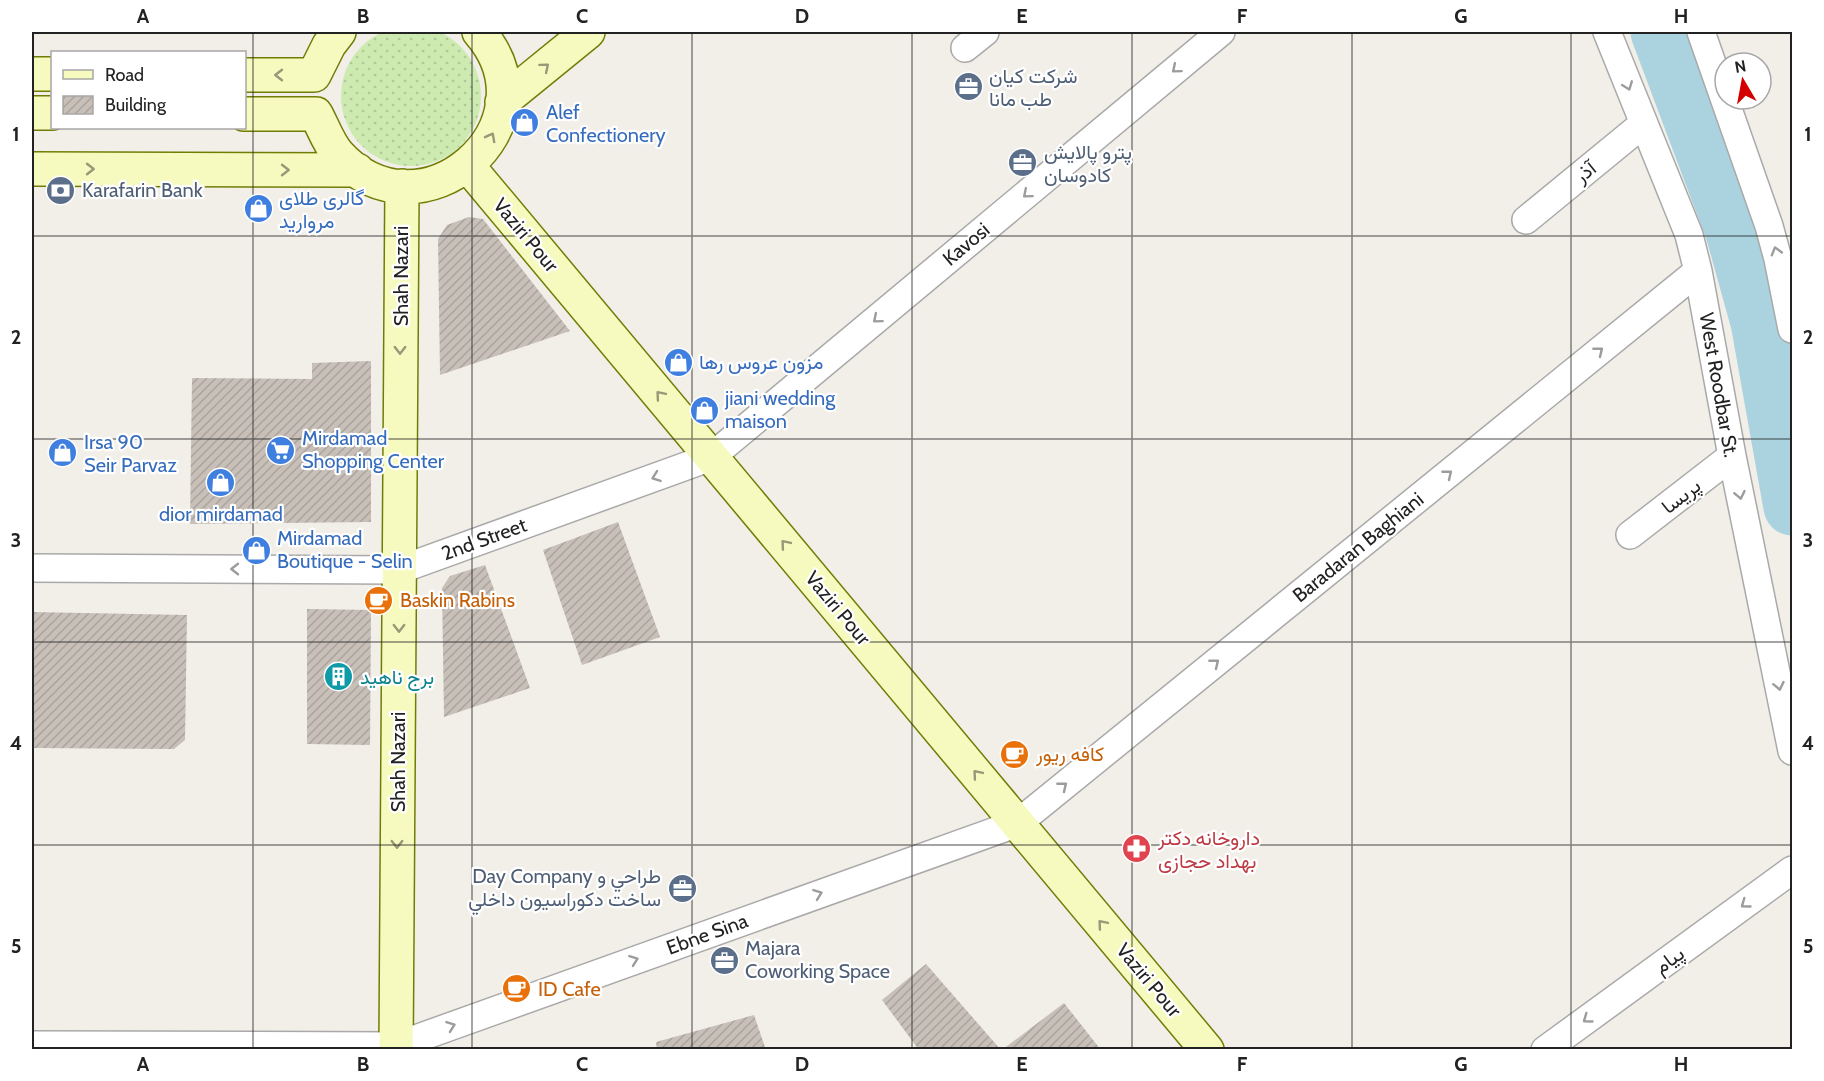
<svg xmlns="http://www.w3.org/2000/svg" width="1824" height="1081" viewBox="0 0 1824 1081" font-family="Cabin,Vazirmatn,sans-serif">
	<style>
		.grass { fill: url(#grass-dots) }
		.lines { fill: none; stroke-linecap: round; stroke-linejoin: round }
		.river { stroke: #aad3df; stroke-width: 57 }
		.building { fill: url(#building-hatch) }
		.street-casing { stroke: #a9a9a9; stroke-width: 30 }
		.secondary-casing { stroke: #707d05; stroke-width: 36 }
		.street { stroke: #fff; stroke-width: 27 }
		.secondary { stroke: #f7fabf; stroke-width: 33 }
		.oneway { stroke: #979978 }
		.oneway2 { stroke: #9c9c9c }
		.grid { fill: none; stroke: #222; stroke-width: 1.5; stroke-opacity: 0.55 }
		.labels { text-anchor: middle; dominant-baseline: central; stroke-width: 4.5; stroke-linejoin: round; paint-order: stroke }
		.service-label { font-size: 20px; fill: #4e5e75; stroke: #fff; text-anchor: start }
		.shop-label { font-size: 20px; fill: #366cbe; stroke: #fff; text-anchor: start }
		.street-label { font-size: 20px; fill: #222; stroke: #fff }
		.food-label { font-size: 20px; fill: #c56008; stroke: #fff; text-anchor: start }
		.culture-label { font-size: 20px; fill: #0d838f; stroke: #fff; text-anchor: start }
		.health-label { font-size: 20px; fill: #be3a42; stroke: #fff; text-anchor: start }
		.neatline { fill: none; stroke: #222; stroke-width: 2 }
		.grid-label { font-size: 20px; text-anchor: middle; font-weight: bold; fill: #222 }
	</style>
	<defs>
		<pattern id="grass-dots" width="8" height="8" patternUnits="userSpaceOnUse" patternTransform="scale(1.5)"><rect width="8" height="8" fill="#cdebb0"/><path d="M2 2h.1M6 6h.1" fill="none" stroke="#b0c997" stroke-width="1.8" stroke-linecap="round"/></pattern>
		<pattern id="building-hatch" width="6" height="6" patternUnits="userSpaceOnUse" patternTransform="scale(1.5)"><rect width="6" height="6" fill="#c7bfb8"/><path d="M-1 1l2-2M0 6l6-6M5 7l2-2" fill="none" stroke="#aba49e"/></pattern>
	</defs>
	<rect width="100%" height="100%" fill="#f2efe9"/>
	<!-- grass -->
	<path class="grass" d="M341 96a70 70 0 1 1 140 0a70 70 0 1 1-140 0Z"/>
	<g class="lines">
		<!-- river -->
		<path class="river" d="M1659,32L1734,232L1759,322L1792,507"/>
	</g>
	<!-- building -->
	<path class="building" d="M469,217L483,219L570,331L440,375L438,239L447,225Z
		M371,361V522L190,524L192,378L312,379V363Z
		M618,522L660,637L582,665L543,550Z
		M485,565L530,688L444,717L442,588L450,576Z
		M307,609L371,610L370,745L307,744Z
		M32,612L187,615L185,740L174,749L32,748Z
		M926,964L1001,1050H919L882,1000Z
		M1064,1003L1101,1050H1002Z
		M754,1015L766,1050H657L656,1042Z"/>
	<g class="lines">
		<defs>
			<path id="street" d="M1607,32L1689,235L1698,271L1732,456L1792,751
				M1701,32L1769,226L1778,259L1792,329
				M965,48L985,32
				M1526,220L1643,124
				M1630,535L1732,456
				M32,568L399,570L711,457L1221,32
				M32,1045L396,1046L1018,823L1698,271
				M1545,1050L1792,870"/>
			<path id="secondary" d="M32,74H52
				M244,75H314L329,45L339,32
				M502,102L588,32
				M32,113H52
				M244,114H316C323,127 329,144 338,154C420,246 560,125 479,32
				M468,166L1207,1050
				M32,169L357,170
				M396,1050L402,186"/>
		</defs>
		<!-- street casing -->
		<use href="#street" class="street-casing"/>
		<!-- secondary casing -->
		<use href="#secondary" class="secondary-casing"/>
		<!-- street -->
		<use href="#street" class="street"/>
		<!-- secondary -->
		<use href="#secondary" class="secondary"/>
	</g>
	<!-- one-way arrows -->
	<defs><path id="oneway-chevron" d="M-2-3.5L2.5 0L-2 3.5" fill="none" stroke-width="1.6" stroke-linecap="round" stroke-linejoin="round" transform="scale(1.5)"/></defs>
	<g class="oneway">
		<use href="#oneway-chevron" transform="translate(545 67) rotate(-40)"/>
		<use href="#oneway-chevron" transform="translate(279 75) rotate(-180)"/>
		<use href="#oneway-chevron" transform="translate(491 137) rotate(-62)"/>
		<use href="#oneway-chevron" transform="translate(90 169)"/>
		<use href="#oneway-chevron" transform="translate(285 170)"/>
		<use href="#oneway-chevron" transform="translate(400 350) rotate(90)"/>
		<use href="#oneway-chevron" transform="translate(660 395) rotate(-130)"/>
		<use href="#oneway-chevron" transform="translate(785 544) rotate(-130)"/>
		<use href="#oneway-chevron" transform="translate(399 628) rotate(90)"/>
		<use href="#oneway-chevron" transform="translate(977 774) rotate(-130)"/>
		<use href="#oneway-chevron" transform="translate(397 844) rotate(90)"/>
		<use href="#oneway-chevron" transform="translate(1102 924) rotate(-130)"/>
	</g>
	<g class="oneway2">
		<use href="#oneway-chevron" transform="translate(1176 69) rotate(140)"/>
		<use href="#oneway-chevron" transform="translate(1628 86) rotate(69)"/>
		<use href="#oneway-chevron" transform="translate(1027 194) rotate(140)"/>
		<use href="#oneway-chevron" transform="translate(1776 251) rotate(-106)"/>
		<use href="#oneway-chevron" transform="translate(877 319) rotate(140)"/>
		<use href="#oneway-chevron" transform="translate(1599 351) rotate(-39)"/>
		<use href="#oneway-chevron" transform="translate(1448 474) rotate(-39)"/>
		<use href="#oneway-chevron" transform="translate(656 477) rotate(160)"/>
		<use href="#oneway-chevron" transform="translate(1740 495) rotate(78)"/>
		<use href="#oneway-chevron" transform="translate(235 569) rotate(-180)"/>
		<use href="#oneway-chevron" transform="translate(1215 663) rotate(-39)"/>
		<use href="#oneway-chevron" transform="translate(1779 686) rotate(78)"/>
		<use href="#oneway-chevron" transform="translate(1063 786) rotate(-39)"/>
		<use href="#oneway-chevron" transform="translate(818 894) rotate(-20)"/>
		<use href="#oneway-chevron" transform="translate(1745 904) rotate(144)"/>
		<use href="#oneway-chevron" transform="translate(634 960) rotate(-20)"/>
		<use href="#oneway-chevron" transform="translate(1587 1019) rotate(144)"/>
		<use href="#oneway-chevron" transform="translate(451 1026) rotate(-20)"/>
	</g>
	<!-- grid -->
	<path class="grid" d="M253,32V1050M472,32V1050M692,32V1050M912,32V1050M1132,32V1050M1352,32V1050M1571,32V1050M32,236H1792M32,439H1792M32,642H1792M32,845H1792"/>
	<!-- icons -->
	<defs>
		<symbol id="office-disc" viewBox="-11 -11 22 22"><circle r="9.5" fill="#5c6f8a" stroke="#fff"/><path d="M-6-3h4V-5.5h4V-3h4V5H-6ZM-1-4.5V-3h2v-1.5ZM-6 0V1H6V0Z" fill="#fff"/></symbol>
		<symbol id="shop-disc" viewBox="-11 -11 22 22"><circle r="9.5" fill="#3f7fe0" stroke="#fff"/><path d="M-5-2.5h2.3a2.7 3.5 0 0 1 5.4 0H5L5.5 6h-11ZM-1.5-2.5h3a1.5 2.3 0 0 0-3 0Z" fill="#fff"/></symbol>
		<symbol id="bank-disc" viewBox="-11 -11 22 22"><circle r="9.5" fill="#5c6f8a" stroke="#fff"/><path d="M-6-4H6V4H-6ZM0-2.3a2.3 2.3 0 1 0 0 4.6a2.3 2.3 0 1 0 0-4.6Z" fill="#fff"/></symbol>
		<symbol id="supermarket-disc" viewBox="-11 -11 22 22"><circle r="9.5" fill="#3f7fe0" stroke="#fff"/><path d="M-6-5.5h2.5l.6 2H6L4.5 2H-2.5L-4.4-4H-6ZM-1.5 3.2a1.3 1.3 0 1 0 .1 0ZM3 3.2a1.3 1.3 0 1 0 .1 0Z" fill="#fff"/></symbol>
		<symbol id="cafe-disc" viewBox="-11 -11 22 22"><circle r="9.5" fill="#e8710a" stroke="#fff"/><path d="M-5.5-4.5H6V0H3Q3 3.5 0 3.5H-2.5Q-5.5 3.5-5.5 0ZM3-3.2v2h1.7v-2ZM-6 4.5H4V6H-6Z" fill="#fff"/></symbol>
		<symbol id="building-disc" viewBox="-11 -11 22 22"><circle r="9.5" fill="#0f9aa8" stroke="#fff"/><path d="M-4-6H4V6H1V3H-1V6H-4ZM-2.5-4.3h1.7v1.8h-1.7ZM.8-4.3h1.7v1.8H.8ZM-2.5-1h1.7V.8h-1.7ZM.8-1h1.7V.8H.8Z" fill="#fff"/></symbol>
		<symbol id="pharmacy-disc" viewBox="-11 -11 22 22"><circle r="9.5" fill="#e0444e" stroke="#fff"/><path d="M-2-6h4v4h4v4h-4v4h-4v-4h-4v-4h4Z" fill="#fff"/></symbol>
	</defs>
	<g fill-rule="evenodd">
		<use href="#office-disc" x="952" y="70" width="33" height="33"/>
		<use href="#shop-disc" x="508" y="106" width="33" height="33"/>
		<use href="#office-disc" x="1006" y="146" width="33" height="33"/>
		<use href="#bank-disc" x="44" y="174" width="33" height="33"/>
		<use href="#shop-disc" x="242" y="192" width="33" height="33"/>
		<use href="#shop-disc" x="662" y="346" width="33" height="33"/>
		<use href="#shop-disc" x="688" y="394" width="33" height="33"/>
		<use href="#supermarket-disc" x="264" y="434" width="33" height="33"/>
		<use href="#shop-disc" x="46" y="436" width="33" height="33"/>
		<use href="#shop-disc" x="204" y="466" width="33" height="33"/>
		<use href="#shop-disc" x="240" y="534" width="33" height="33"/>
		<use href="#cafe-disc" x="362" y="584" width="33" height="33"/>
		<use href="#building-disc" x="322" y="660" width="33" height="33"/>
		<use href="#cafe-disc" x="998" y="738" width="33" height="33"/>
		<use href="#pharmacy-disc" x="1120" y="832" width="33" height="33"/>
		<use href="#office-disc" x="666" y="872" width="33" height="33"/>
		<use href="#office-disc" x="708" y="944" width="33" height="33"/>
		<use href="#cafe-disc" x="500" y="972" width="33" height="33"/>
	</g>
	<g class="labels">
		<!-- service labels -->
		<g class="service-label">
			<text x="989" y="76">شرکت کیان<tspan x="989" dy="23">طب مانا</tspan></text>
			<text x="1044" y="152">پترو پالایش<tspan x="1044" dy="23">کادوسان</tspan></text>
			<text x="82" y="190">Karafarin Bank</text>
			<text x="661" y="876" text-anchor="end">Day Company طراحي و<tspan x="661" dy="23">ساخت دكوراسيون داخلي</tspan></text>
			<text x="745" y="948">Majara<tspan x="745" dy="23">Coworking Space</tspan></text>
		</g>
		<!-- shop labels -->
		<g class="shop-label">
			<text x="546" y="112">Alef<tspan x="546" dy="23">Confectionery</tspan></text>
			<text x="279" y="198">گالری طلای<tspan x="279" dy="23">مروارید</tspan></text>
			<text x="699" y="362">مزون عروس رها</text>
			<text x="725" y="398">jiani wedding<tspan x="725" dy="23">maison</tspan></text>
			<text x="302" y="438">Mirdamad<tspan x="302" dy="23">Shopping Center</tspan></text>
			<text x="84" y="442">Irsa 90<tspan x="84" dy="23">Seir Parvaz</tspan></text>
			<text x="221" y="514" text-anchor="middle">dior mirdamad</text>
			<text x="277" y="538">Mirdamad<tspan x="277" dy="23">Boutique - Selin</tspan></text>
		</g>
		<!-- street labels -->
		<g class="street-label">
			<text transform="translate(1585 172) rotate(-39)">آذر</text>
			<text transform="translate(526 235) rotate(50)">Vaziri Pour</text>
			<text transform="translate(966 244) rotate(-40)">Kavosi</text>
			<text transform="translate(401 276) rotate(-90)">Shah Nazari</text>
			<text transform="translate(1719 385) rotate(80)">West Roodbar St.</text>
			<text transform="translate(1681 496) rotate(-38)">پریسا</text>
			<text transform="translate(484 539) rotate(-20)">2nd Street</text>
			<text transform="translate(1358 547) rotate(-39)">Baradaran Baghiani</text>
			<text transform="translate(838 608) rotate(50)">Vaziri Pour</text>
			<text transform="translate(398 762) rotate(-90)">Shah Nazari</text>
			<text transform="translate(707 934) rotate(-20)">Ebne Sina</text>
			<text transform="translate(1669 960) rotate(-36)">پیام</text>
			<text transform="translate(1149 980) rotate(50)">Vaziri Pour</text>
		</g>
		<!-- food labels -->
		<g class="food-label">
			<text x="400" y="600">Baskin Rabins</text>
			<text x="1036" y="754">کافه ریور</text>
			<text x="538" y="989">ID Cafe</text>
		</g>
		<!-- culture labels -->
		<g class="culture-label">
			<text x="360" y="677">برج ناهید</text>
		</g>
		<!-- health labels -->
		<g class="health-label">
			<text x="1158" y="838">داروخانه دکتر<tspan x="1158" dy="23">بهداد حجازی</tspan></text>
		</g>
	</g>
	<!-- border -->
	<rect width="1824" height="1081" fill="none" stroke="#ffffff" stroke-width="66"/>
	<!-- legend -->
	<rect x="51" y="51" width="195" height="78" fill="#ffffff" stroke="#a7a7a7" stroke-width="1.5"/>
	<rect x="63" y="70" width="30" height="9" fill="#f7fabf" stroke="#a7a7a7" stroke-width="1.5"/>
	<text x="105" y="81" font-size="18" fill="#222222">Road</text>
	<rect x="63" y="96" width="30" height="18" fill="url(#building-hatch)" stroke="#a7a7a7" stroke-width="1.5"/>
	<text x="105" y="111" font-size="18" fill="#222222">Building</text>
	<!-- north arrow -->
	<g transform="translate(1743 81) rotate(350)"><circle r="28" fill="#ffffff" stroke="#a7a7a7" stroke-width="1.5"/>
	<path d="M0-4.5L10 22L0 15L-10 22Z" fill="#d40000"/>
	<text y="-9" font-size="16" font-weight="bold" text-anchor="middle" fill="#222222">N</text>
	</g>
	<rect x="33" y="33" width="1758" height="1015" class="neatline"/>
	<g class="grid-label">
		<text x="143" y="23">A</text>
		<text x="363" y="23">B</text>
		<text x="582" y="23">C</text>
		<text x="802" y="23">D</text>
		<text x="1022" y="23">E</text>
		<text x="1242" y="23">F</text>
		<text x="1461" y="23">G</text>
		<text x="1681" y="23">H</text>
		<text x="16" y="141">1</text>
		<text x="1808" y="141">1</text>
		<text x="16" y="344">2</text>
		<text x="1808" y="344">2</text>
		<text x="16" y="547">3</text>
		<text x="1808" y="547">3</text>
		<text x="16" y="750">4</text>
		<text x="1808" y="750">4</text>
		<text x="16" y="953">5</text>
		<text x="1808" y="953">5</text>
		<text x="143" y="1071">A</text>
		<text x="363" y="1071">B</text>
		<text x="582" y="1071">C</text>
		<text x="802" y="1071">D</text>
		<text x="1022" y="1071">E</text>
		<text x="1242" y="1071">F</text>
		<text x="1461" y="1071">G</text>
		<text x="1681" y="1071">H</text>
	</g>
</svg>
